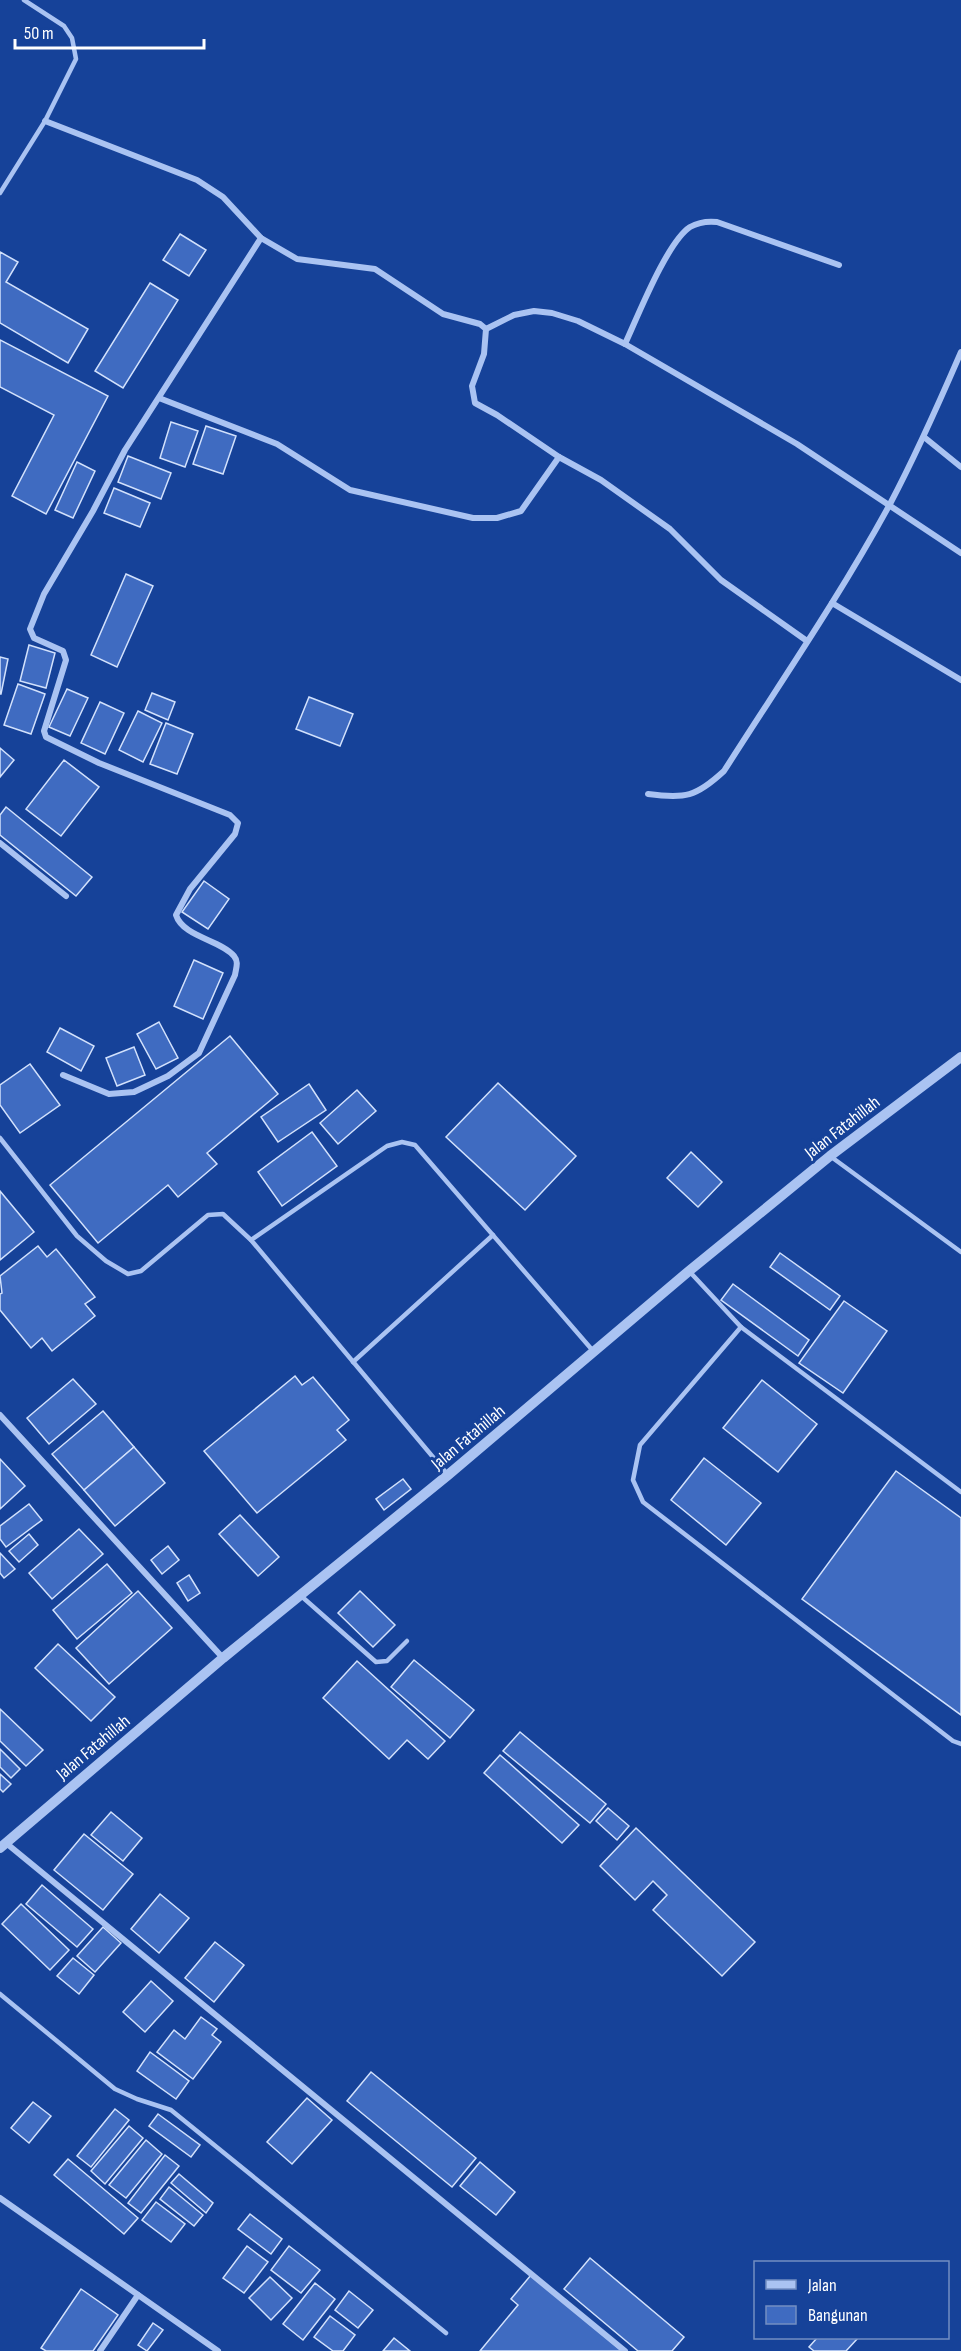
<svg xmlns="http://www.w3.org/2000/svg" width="961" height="2351" viewBox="0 0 961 2351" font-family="'Sofia Sans Condensed',sans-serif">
	<rect width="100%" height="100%" fill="#164299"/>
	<g fill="#3f6bc1" stroke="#d2e1fc" stroke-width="1.5">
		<path d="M 180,234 L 206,250 L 189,276 L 163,260 Z"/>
		<path d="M 0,252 L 18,262 L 6,282 L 88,329 L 68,363 L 0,323 Z"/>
		<path d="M 150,283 L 178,300 L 123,388 L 95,371 Z"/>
		<path d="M 0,340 L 108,396 L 46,514 L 12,496 L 54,415 L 0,387 Z"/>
		<path d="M 171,422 L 198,431 L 185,467 L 160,458 Z"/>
		<path d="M 206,426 L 236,436 L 223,474 L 193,464 Z"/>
		<path d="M 128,456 L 171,473 L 161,499 L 118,482 Z"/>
		<path d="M 77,462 L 95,471 L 73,518 L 55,510 Z"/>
		<path d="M 114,488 L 150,503 L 140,527 L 104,513 Z"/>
		<path d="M 126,574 L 153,586 L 117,667 L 91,655 Z"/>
		<path d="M 29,645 L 55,653 L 46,688 L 20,681 Z"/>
		<path d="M 0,657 L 8,659 L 1,694 L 0,694 Z"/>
		<path d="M 18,684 L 45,694 L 31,734 L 4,725 Z"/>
		<path d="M 67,689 L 88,698 L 70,736 L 49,727 Z"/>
		<path d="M 152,693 L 175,702 L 168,720 L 145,710 Z"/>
		<path d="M 309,697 L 353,714 L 340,746 L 296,729 Z"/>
		<path d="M 100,702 L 124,713 L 105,754 L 81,743 Z"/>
		<path d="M 138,711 L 162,723 L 143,762 L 119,750 Z"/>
		<path d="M 166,723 L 193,734 L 177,774 L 150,764 Z"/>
		<path d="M 0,748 L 14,760 L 0,777 Z"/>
		<path d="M 64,760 L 99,787 L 61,836 L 26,809 Z"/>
		<path d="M 6,807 L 92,877 L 76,896 L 0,835 L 0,815 Z"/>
		<path d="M 204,881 L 229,899 L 208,929 L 182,912 Z"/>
		<path d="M 194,960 L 223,973 L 203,1019 L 174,1006 Z"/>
		<path d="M 159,1022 L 178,1058 L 156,1069 L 137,1034 Z"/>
		<path d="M 60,1028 L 94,1046 L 81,1071 L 47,1052 Z"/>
		<path d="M 230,1036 L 278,1094 L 207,1153 L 217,1164 L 178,1197 L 168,1185 L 98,1243 L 50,1185 Z"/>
		<path d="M 134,1047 L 145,1075 L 117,1086 L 106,1058 Z"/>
		<path d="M 30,1064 L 60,1105 L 20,1133 L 0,1105 L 0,1085 Z"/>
		<path d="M 498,1083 L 576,1156 L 525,1210 L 446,1137 Z"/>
		<path d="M 309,1084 L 326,1110 L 278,1142 L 261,1117 Z"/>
		<path d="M 357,1090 L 376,1111 L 338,1144 L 320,1123 Z"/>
		<path d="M 312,1132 L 337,1166 L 282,1206 L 258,1172 Z"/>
		<path d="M 691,1152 L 722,1182 L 698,1207 L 667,1178 Z"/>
		<path d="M 0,1191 L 34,1232 L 0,1260 Z"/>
		<path d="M 38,1246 L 47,1257 L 56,1249 L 95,1297 L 85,1304 L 95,1316 L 52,1351 L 42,1338 L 31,1348 L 0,1310 L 0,1294 L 2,1293 L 0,1276 Z"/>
		<path d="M 780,1253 L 840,1296 L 830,1310 L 770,1267 Z"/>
		<path d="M 733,1284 L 809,1340 L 798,1356 L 721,1300 Z"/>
		<path d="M 844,1301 L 887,1331 L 843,1393 L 799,1363 Z"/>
		<path d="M 295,1376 L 302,1385 L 313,1377 L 349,1420 L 337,1430 L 346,1440 L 257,1513 L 204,1451 Z"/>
		<path d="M 73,1379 L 96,1404 L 49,1444 L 27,1418 Z"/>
		<path d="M 762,1380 L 817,1424 L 778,1472 L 723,1428 Z"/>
		<path d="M 103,1411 L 134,1447 L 84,1490 L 52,1454 Z"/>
		<path d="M 134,1447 L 165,1483 L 115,1526 L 84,1490 Z"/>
		<path d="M 704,1458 L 761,1503 L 726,1545 L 671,1500 Z"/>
		<path d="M 0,1459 L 25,1486 L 0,1509 Z"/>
		<path d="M 896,1471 L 961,1518 L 961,1715 L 802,1599 Z"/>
		<path d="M 403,1479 L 411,1489 L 384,1510 L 376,1499 Z"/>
		<path d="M 29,1504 L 42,1520 L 6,1547 L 0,1539 L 0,1526 Z"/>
		<path d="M 240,1515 L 279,1557 L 258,1576 L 219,1534 Z"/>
		<path d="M 79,1529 L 103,1554 L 52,1599 L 29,1573 Z"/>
		<path d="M 29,1534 L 38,1545 L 19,1562 L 9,1551 Z"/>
		<path d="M 168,1546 L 179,1560 L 162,1574 L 151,1560 Z"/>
		<path d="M 0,1553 L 15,1569 L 4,1578 L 0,1573 Z"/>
		<path d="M 107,1564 L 132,1593 L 77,1639 L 53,1610 Z"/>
		<path d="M 189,1575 L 200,1593 L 188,1601 L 177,1583 Z"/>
		<path d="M 138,1591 L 172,1628 L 109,1684 L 76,1648 Z"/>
		<path d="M 360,1591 L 395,1625 L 373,1647 L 338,1613 Z"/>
		<path d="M 58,1644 L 115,1697 L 91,1721 L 35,1668 Z"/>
		<path d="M 414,1660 L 474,1710 L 450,1738 L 391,1687 Z"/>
		<path d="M 357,1661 L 445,1741 L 428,1759 L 407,1740 L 389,1759 L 323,1698 Z"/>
		<path d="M 0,1709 L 43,1750 L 26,1766 L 0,1741 Z"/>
		<path d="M 520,1732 L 606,1804 L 590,1823 L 503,1751 Z"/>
		<path d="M 0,1749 L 20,1769 L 11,1778 L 0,1767 Z"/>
		<path d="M 500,1755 L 579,1825 L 562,1843 L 484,1773 Z"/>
		<path d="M 0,1774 L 11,1784 L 3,1792 L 0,1789 Z"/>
		<path d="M 608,1808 L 629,1826 L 617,1840 L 596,1821 Z"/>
		<path d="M 111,1812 L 142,1838 L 123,1861 L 91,1835 Z"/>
		<path d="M 636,1828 L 755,1942 L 722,1976 L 653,1910 L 667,1895 L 653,1881 L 635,1900 L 600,1866 Z"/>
		<path d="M 84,1834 L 133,1874 L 103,1910 L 54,1870 Z"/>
		<path d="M 42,1885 L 93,1929 L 77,1947 L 26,1904 Z"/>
		<path d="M 160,1894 L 189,1918 L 159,1953 L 131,1929 Z"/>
		<path d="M 21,1904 L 69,1950 L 50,1970 L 2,1924 Z"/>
		<path d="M 103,1927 L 121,1943 L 95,1972 L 77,1956 Z"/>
		<path d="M 215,1942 L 244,1965 L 214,2002 L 185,1978 Z"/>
		<path d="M 73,1958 L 94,1975 L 79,1994 L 57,1976 Z"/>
		<path d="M 151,1981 L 173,2001 L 145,2032 L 123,2012 Z"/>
		<path d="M 201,2017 L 217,2029 L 212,2035 L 221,2042 L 193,2079 L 157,2052 L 174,2030 L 185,2039 Z"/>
		<path d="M 150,2052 L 189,2081 L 176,2099 L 137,2071 Z"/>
		<path d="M 371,2072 L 476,2158 L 452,2187 L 347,2101 Z"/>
		<path d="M 307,2098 L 332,2120 L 292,2164 L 267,2142 Z"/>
		<path d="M 33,2102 L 51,2116 L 29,2143 L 11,2128 Z"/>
		<path d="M 115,2109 L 129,2120 L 91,2167 L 77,2156 Z"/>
		<path d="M 158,2114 L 200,2145 L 191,2157 L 149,2126 Z"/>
		<path d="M 129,2126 L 143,2138 L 105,2184 L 91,2171 Z"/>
		<path d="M 146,2140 L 162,2154 L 126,2198 L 109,2185 Z"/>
		<path d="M 165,2155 L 179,2166 L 141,2213 L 128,2203 Z"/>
		<path d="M 68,2159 L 138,2218 L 124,2234 L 54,2175 Z"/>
		<path d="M 480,2162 L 515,2192 L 496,2215 L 460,2186 Z"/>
		<path d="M 179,2174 L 213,2203 L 206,2213 L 171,2183 Z"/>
		<path d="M 169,2187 L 203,2215 L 194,2226 L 160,2199 Z"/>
		<path d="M 156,2202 L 185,2224 L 171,2242 L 142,2220 Z"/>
		<path d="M 250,2214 L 282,2239 L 271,2254 L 238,2229 Z"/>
		<path d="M 247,2246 L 268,2262 L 244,2293 L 223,2278 Z"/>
		<path d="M 289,2246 L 320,2270 L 301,2293 L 271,2270 Z"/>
		<path d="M 590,2258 L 684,2337 L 672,2351 L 638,2351 L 564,2289 Z"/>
		<path d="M 531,2275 L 622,2351 L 480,2351 L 518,2305 L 511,2299 Z"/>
		<path d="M 270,2277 L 292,2298 L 271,2320 L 249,2298 Z"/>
		<path d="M 315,2283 L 335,2299 L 303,2340 L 283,2324 Z"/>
		<path d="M 81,2289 L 118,2315 L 93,2351 L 46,2351 L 41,2348 Z"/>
		<path d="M 349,2291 L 373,2310 L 358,2328 L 335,2310 Z"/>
		<path d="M 330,2316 L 355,2335 L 343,2351 L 333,2351 L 314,2337 Z"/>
		<path d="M 153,2323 L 163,2330 L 147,2351 L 138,2345 Z"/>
		<path d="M 394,2338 L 410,2351 L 383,2351 Z"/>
		<path d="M 817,2338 L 858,2338 L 846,2351 L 814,2351 L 809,2347 Z"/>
	</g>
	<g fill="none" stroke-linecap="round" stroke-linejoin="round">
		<g stroke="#aac3f2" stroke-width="4.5">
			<path d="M 0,193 L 45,121 L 76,59 L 72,38 L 64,26 L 24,0"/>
			<path d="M 0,1138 L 77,1236 L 106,1261 L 128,1274 L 141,1271 L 208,1215 L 223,1214 L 251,1240 L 448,1475"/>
			<path d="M 830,1156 L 961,1252"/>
			<path d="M 251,1240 L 387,1146 L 402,1142 L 415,1145 L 594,1352"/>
			<path d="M 689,1271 L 741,1327 L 961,1492"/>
			<path d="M 741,1327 L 640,1445 L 633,1480 L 643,1502 L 953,1741 L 961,1744"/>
			<path d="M 353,1362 L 493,1235"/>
			<path d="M 300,1595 L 376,1662 L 387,1661 L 407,1641"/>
			<path d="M 0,1994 L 115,2089 L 137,2099 L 171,2110 L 446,2333"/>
		</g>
		<g stroke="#aac3f2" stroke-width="6">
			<path d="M 45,121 L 197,180 L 223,197 L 261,238 L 297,259 L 375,269 L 443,314 L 480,324 L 486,329 L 484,354 L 472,386 L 475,403 L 497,415 L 559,457 L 601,480 L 670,529 L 721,580 L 807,641"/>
			<path d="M 486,329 L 514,315 L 534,311 L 552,313 L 578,321 L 625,344 L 797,444 L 961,553"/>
			<path d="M 625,344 C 638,316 667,242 690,227 C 699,222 708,221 717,222 L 839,265"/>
			<path d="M 159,398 L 277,444 L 350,490 L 473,518 L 497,518 L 521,511 L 559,457"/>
			<path d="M 924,437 L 961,467"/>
			<path d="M 832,603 L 961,680"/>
			<path d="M 648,794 C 685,799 696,797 724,771 C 780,683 840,596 890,504 C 916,455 939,403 961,352"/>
			<path d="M 0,843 L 66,896"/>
			<path d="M 63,1075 L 109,1094 L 134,1092 L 168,1076 L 199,1053 L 235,975 C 236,968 239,962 234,956 C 221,940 183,937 176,915 L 190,889 L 235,834 L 238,823 L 230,815 L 99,763 L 46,737 L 44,731 L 66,660 L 63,651 L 34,638 L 30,629 L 44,594 L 93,511 L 125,450 L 261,238"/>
			<path d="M 0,1415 L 223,1658"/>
			<path d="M 6,1843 L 625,2351"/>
			<path d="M 0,2198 L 218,2351"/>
			<path d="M 100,2351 L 138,2295"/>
		</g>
		<path stroke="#aac3f2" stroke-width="10" d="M 0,1848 L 223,1658 L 448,1475 L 689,1271 L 830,1156 L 961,1057"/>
	</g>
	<g text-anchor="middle" stroke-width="6" stroke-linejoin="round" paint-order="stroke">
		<g font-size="18" fill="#fff" stroke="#164299">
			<text transform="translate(842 1127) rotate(-38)" y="6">Jalan Fatahillah</text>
			<text transform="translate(468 1437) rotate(-40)" y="6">Jalan Fatahillah</text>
			<text transform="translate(93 1747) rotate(-40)" y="6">Jalan Fatahillah</text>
		</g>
	</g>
	<rect x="754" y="2261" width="195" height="78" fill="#164299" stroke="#738ec2" stroke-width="1.5"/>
	<rect x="766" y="2280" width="30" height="9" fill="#aac3f2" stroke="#738ec2" stroke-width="1.5"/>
	<text x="808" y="2291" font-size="18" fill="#ffffff">Jalan</text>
	<rect x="766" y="2306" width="30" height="18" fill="#3f6bc1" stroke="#738ec2" stroke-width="1.5"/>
	<text x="808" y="2321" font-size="18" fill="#ffffff">Bangunan</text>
	<path d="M15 39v9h189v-9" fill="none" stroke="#ffffff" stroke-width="3"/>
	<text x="24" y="39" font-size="18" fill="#ffffff" stroke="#164299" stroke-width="4.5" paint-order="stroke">50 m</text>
</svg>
